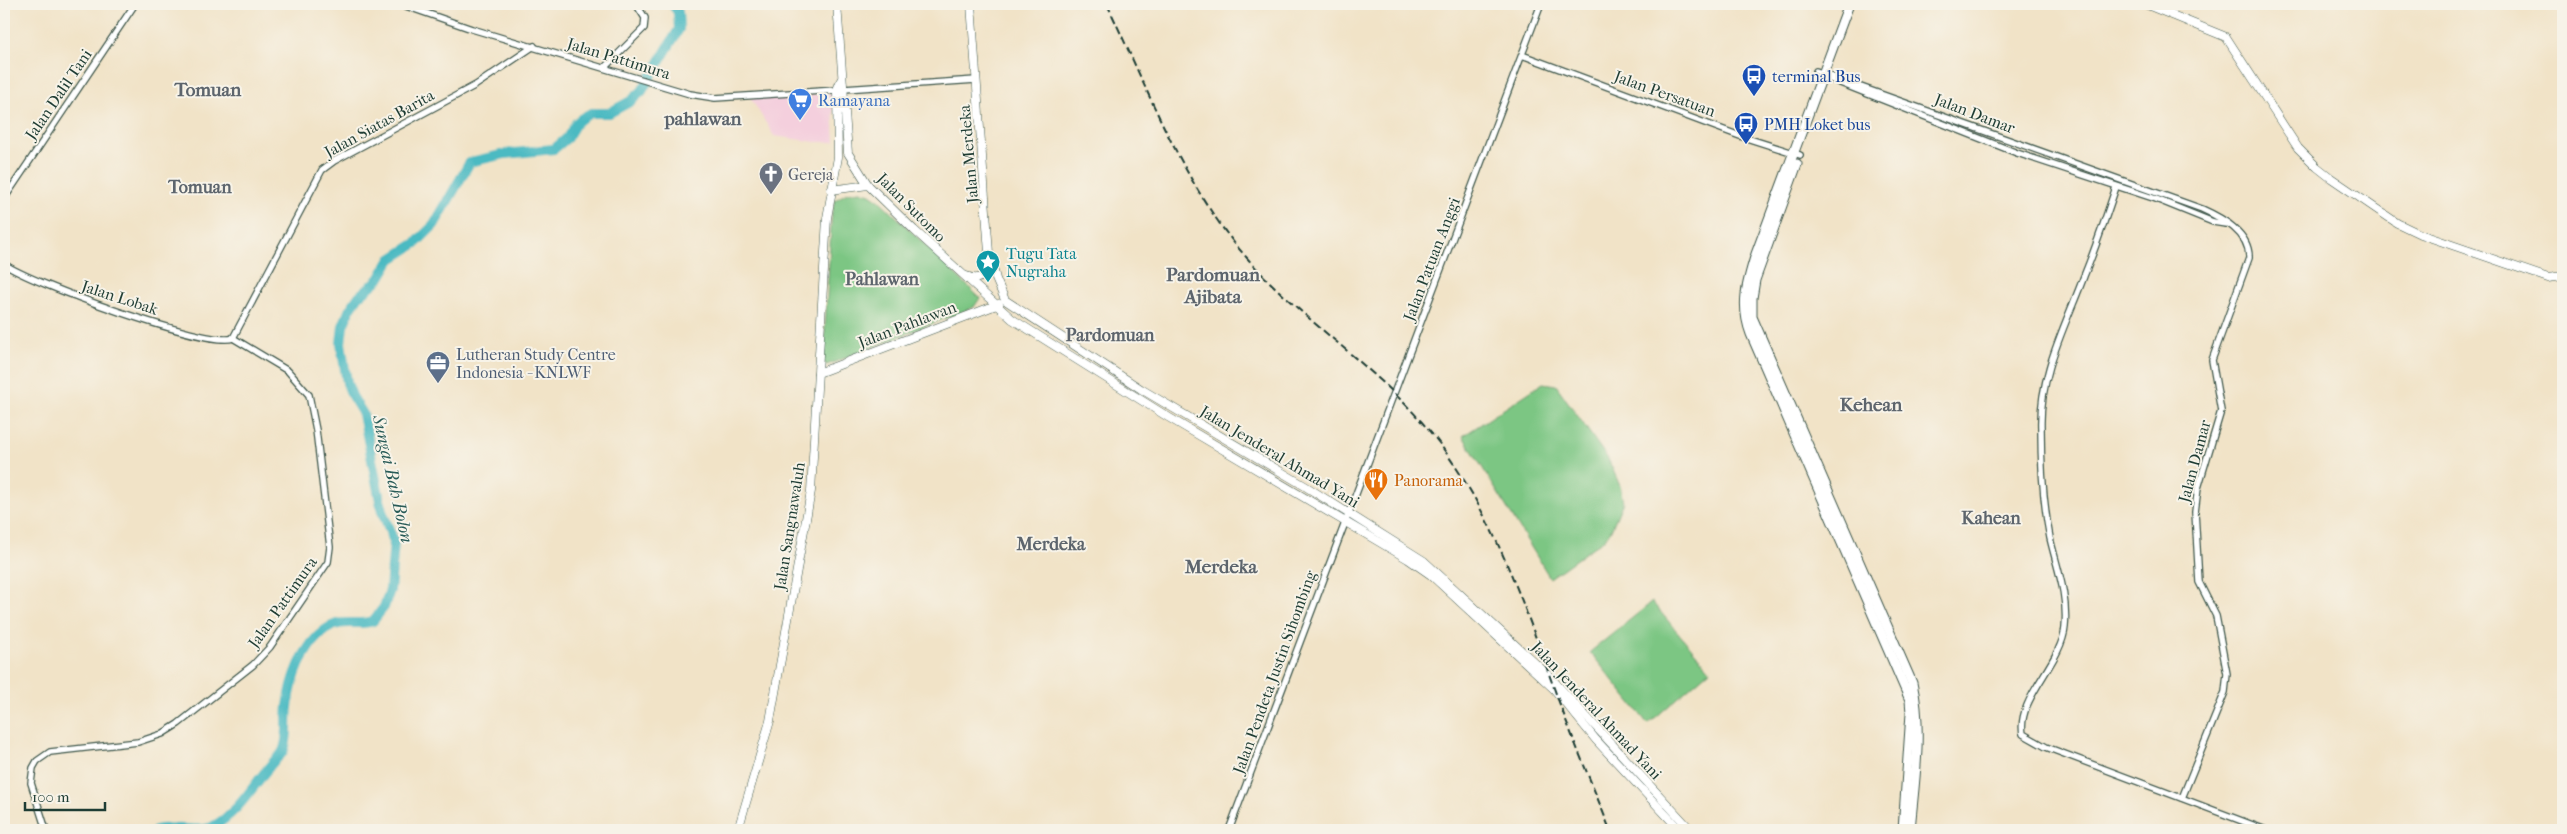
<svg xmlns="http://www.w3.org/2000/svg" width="2567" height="834" viewBox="0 0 2567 834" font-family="'IM FELL French Canon',serif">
	<rect width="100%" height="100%" fill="#f7f3e8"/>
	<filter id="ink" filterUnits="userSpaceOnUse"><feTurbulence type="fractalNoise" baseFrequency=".02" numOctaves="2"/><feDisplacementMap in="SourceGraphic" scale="10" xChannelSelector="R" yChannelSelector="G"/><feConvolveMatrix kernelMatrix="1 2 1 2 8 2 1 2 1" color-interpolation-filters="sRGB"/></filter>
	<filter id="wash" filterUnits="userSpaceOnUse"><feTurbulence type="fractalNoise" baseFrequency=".0096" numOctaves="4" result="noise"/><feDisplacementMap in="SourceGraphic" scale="20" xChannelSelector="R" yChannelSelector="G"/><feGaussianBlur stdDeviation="1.12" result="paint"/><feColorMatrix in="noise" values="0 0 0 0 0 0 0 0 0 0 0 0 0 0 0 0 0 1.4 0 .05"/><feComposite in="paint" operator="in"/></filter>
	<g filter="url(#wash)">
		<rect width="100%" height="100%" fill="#f1e3c7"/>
		<path fill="#f4cfdd" d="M 832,94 L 835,142 L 815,142 L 774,136 L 750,97 Z"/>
		<g fill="#7cc683" stroke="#4e825c">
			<path d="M 860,191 L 870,194 L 880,201 L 980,298 L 974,307 L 827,365 L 823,363 L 832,212 L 835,200 L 847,193 Z"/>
			<path d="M 1543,383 L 1556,385 L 1608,459 L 1620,486 L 1623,502 L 1610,532 L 1603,540 L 1550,578 L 1463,436 Z"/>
			<path d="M 1652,602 L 1710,670 L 1648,724 L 1590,652 Z"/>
		</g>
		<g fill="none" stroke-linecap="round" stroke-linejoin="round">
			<path stroke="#4bbac2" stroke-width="10" d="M 156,830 C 174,825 196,834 212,827 C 239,813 255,782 275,760 C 279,756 282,755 284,749 C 289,735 286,721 288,707 C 291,680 303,646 325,630 C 343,617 356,627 373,621 L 384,607 L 390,590 L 394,542 L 382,511 L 363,414 L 352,396 L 347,383 L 341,343 L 343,326 L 350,309 L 359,296 L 379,279 L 391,259 L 416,243 L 434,225 L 470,162 L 505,154 L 554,149 L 567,138 L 576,123 L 582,118 L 591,113 L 609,113 L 631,101 L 642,91 L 679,29 L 678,12 L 672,4"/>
		</g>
	</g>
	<g filter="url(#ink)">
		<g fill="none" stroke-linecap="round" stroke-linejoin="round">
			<defs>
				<g id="minor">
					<path d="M 400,4 L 472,29 L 690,94 L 715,98 L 837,90"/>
					<path d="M 1522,55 L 1740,136 L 1800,155"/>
					<path d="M 605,67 L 644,28 L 645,18 L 636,4"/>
					<path d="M 1816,71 L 2202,209 C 2222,218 2250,233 2249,258 L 2212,360 L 2221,411 L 2198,488 L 2195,512 L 2199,582 L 2216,616 L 2227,674 L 2225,692 L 2182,798"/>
					<path d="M 1820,75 L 2017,153 L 2156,199 L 2213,222 L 2226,224"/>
					<path d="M 844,89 L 976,80"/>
					<path d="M 2116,187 C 2106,217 2096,247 2084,276 C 2066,325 2039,374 2041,428 C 2041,464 2043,503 2050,538 C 2057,568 2068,595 2065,627 C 2062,663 2016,699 2023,734 L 2046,747 L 2266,830"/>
					<path d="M 4,199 L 135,4"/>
					<path d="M 4,264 C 30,283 209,348 233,338"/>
					<path d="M 233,338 L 322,170 L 334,161 L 476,85 L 534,46"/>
					<path d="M 46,830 L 31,783 L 33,768 L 37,761 L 50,752 L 138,742 L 162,734 L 178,724 L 253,665 L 270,647 L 328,562 L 330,547 L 316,430 L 309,395 L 288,371 L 233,338"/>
					<path d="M 1229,830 L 1541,4"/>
				</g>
				<g id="major">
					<path d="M 837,4 L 848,153 L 868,185 L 914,230 L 1012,319 L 1168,417 L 1408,559 L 1431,575 L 1554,689 L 1596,740 L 1680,830"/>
					<path d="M 971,4 L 989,253 L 996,279 L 1005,300 L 1141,389 L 1305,486 L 1424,561 L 1550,677 L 1691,830"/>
					<path d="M 2145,4 L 2226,37 L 2298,148 L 2317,167 L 2331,178 L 2397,223 L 2420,234 L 2548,278 L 2563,276"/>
					<path d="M 831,190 L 868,185"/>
					<path d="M 966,276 C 981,282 988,275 989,260"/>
					<path d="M 818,373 L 999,304"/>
					<path d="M 738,830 L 770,721 L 811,491 L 827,218 L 838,157 L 837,90 L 841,80"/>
				</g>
				<g id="highway">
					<path d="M 1849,4 L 1756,254 C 1747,283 1740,305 1751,334 L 1910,700 L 1911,713 L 1903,830"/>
					<path d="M 1797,164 L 1755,280 L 1752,298 L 1752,317 L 1912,683 C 1923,731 1914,782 1910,830"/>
				</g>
			</defs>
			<use href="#minor" stroke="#3e564a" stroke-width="8"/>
			<use href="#major" stroke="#3e564a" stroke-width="9"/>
			<use href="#highway" stroke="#3e564a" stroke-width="11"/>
			<use href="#minor" stroke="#fff" stroke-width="5.5"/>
			<use href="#major" stroke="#fff" stroke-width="8"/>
			<use href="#highway" stroke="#fff" stroke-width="9"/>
			<path stroke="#1f3d34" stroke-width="2" stroke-dasharray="8 4" stroke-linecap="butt" d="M 1107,4 C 1147,88 1185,189 1247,258 C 1306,325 1385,372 1439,443 C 1494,517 1523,602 1554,688 C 1571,736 1592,783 1610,830"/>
		</g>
	</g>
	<defs>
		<symbol id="bus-pin" viewBox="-11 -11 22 30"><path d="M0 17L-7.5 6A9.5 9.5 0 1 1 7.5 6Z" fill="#1a4fb4" stroke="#f7f3e8"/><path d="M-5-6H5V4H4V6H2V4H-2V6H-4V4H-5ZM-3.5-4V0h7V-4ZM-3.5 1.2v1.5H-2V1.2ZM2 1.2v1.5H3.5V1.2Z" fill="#fff"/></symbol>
		<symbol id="supermarket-pin" viewBox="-11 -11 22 30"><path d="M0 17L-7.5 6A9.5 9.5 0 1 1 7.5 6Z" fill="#3f7fe0" stroke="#f7f3e8"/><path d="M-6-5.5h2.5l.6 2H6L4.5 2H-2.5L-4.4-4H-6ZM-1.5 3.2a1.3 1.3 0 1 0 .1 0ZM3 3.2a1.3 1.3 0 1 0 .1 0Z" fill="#fff"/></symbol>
		<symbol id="church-pin" viewBox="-11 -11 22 30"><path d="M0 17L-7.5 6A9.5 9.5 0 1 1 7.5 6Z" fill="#6b7280" stroke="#f7f3e8"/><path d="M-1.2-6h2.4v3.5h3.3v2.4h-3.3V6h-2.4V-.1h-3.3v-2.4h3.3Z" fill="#fff"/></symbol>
		<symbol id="sight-pin" viewBox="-11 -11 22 30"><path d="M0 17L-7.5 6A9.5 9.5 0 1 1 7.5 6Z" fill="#0f9aa8" stroke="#f7f3e8"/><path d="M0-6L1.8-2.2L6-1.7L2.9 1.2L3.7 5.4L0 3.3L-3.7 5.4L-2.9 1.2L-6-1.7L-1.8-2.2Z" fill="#fff"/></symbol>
		<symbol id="office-pin" viewBox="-11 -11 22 30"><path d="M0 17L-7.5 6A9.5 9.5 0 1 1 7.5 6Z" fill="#5c6f8a" stroke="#f7f3e8"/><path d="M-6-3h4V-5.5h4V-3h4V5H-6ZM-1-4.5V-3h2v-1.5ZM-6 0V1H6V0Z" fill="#fff"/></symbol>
		<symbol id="restaurant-pin" viewBox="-11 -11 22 30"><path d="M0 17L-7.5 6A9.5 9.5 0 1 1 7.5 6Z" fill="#e8710a" stroke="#f7f3e8"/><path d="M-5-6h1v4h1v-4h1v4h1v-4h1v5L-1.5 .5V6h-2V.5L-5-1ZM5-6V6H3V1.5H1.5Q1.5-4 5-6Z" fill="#fff"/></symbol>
	</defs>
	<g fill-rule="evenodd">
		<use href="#bus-pin" x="1740" y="62" width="28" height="38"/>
		<use href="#supermarket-pin" x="786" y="86" width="28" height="38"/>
		<use href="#bus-pin" x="1732" y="110" width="28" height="38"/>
		<use href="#church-pin" x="757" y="160" width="28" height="38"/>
		<use href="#sight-pin" x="974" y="248" width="28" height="38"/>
		<use href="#office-pin" x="424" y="349" width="28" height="38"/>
		<use href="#restaurant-pin" x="1362" y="466" width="28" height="38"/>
	</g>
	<g text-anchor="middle" stroke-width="4" stroke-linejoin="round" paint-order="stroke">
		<g font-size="16" fill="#1f3d34" stroke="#f7f3e8">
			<text transform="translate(619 58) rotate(17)" y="6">Jalan Pattimura</text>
			<text transform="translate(1665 93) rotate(20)" y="6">Jalan Persatuan</text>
			<text transform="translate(58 94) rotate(-56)" y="6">Jalan Dalil Tani</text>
			<text transform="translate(1975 113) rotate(21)" y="6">Jalan Damar</text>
			<text transform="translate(379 123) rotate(-29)" y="6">Jalan Siatas Barita</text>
			<text transform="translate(968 154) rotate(-95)" y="6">Jalan Merdeka</text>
			<text transform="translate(912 207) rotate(45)" y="6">Jalan Sutomo</text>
			<text transform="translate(1431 259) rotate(-69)" y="6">Jalan Patuan Anggi</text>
			<text transform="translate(120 297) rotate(18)" y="6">Jalan Lobak</text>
			<text transform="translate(907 324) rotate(-21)" y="6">Jalan Pahlawan</text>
			<text transform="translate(1280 456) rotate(31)" y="6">Jalan Jenderal Ahmad Yani</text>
			<text transform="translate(2194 461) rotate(-75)" y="6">Jalan Damar</text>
			<text transform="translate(789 526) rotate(-81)" y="6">Jalan Sangnawaluh</text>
			<text transform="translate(282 602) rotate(-55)" y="6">Jalan Pattimura</text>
			<text transform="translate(1274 672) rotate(-70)" y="6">Jalan Pendeta Justin Sihombing</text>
			<text transform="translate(1597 710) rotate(47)" y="6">Jalan Jenderal Ahmad Yani</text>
		</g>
		<g font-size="16" fill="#164399" stroke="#f7f3e8" text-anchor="start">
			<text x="1772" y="82">terminal Bus</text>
			<text x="1764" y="130">PMH Loket bus</text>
		</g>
		<g font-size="16" fill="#366cbe" stroke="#f7f3e8" text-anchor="start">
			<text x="818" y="106">Ramayana</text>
		</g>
		<g font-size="16" fill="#5b616d" stroke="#f7f3e8" text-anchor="start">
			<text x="788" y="180">Gereja</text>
		</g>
		<g font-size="16" fill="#0d838f" stroke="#f7f3e8" text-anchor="start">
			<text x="1006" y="259">Tugu Tata<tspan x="1006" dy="18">Nugraha</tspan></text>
		</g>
		<g font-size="16" fill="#4e5e75" stroke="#f7f3e8" text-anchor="start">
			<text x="456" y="360">Lutheran Study Centre<tspan x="456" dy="18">Indonesia - KNLWF</tspan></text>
		</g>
		<g font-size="16" fill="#c56008" stroke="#f7f3e8" text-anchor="start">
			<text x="1394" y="486">Panorama</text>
		</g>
		<g font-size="18" font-weight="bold" fill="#5d656d" stroke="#f7f3e8">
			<text x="200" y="193">Tomuan</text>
			<text x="882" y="285">Pahlawan</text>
			<text x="1110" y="341">Pardomuan</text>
			<text x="1991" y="524">Kahean</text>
			<text x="1051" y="550">Merdeka</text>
		</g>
		<g font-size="18" font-style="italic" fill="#2a5c58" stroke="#f7f3e8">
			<text transform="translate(393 479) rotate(77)" y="6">Sungai Bah Bolon</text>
		</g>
		<g font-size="19" font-weight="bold" fill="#5d656d" stroke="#f7f3e8">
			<text x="208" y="96">Tomuan</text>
			<text x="703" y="125">pahlawan</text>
			<text x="1213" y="281">Pardomuan<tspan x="1213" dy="22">Ajibata</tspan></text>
			<text x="1871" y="411">Kehean</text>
			<text x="1221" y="573">Merdeka</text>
		</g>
	</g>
	<rect width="2567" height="834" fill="none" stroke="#f7f3e8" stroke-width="20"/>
	<path d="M25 802v8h80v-8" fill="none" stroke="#1f3d34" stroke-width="2.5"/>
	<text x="32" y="802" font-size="15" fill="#1f3d34" stroke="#f7f3e8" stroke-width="4" paint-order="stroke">100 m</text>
</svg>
